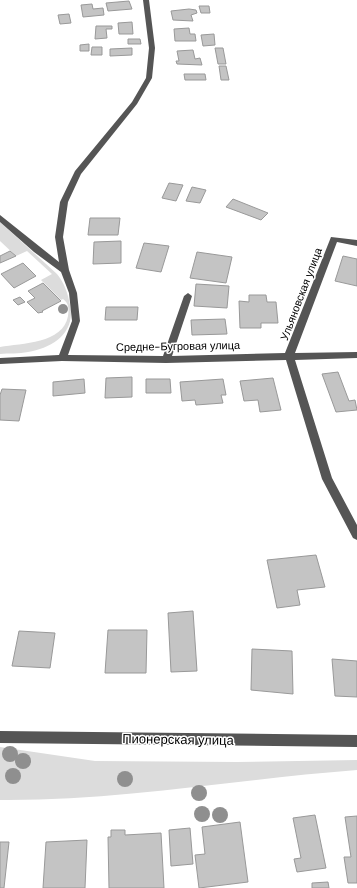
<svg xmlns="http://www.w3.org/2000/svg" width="357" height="888" viewBox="0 0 357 888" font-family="'DM Sans',sans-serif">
	<rect width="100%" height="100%" fill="#fff"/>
	<g fill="#dcdcdc">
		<path d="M 0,222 L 57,274 C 65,284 68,294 70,305 C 76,333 52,348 28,352 C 19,354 9,353 0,354 L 0,347 C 22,343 63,344 68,316 C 69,308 69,304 63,299 L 61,300 L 41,280 L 52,274 L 27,251 L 16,256 L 0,241 Z"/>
		<path d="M 0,747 L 95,761 L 237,762 L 357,760 L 357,770 C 238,779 119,801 0,800 Z"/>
	</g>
	<g fill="#c4c4c4" stroke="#999">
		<path d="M 129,1 L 132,9 L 108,11 L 106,3 Z"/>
		<path d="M 92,4 L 93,9 L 103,8 L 104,15 L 83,17 L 81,5 Z"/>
		<path d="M 199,6 L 209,6 L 210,13 L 201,13 Z"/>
		<path d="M 189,9 L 196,10 L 197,13 L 191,15 L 193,21 L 173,20 L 171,11 Z"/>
		<path d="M 69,14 L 71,23 L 60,24 L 58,15 Z"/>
		<path d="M 132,22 L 133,34 L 119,34 L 118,23 Z"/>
		<path d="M 96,26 L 112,26 L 112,29 L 106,29 L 107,38 L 95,39 Z"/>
		<path d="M 189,28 L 190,34 L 195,34 L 196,41 L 175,41 L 174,29 Z"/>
		<path d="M 214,34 L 215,45 L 203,46 L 201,35 Z"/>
		<path d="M 128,39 L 140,39 L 141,44 L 128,44 Z"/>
		<path d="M 89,44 L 89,51 L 80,51 L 80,45 Z"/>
		<path d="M 92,47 L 102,47 L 102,55 L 91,55 Z"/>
		<path d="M 132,48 L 132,55 L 110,56 L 110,49 Z"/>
		<path d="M 215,48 L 223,48 L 226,64 L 218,64 Z"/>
		<path d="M 193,50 L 195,59 L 200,58 L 202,65 L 177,64 L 176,61 L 179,61 L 177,51 Z"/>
		<path d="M 219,66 L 226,66 L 229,80 L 221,80 Z"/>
		<path d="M 184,74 L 205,74 L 206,80 L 185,80 Z"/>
		<path d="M 169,183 L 183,185 L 176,201 L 162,198 Z"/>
		<path d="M 192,187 L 206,190 L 200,203 L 186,201 Z"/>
		<path d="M 233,199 L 268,213 L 261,220 L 226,207 Z"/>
		<path d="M 90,218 L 120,218 L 118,235 L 88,235 Z"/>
		<path d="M 121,241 L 121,263 L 93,264 L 94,242 Z"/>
		<path d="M 144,243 L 169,246 L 161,272 L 136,268 Z"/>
		<path d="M 10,251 L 16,256 L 0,263 L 0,256 Z"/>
		<path d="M 197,252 L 232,257 L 226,283 L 190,278 Z"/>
		<path d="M 343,256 L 357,259 L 357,286 L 335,281 Z"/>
		<path d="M 23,263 L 36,276 L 14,288 L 1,274 Z"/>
		<path d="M 43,283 L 61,301 L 42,311 L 43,312 L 38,313 L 27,302 L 35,298 L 28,291 Z"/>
		<path d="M 196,284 L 229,286 L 227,308 L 194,306 Z"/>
		<path d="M 249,295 L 266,295 L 267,302 L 276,302 L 278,323 L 261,323 L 261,328 L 240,328 L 239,301 L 249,302 Z"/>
		<path d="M 20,297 L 25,302 L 18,305 L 13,300 Z"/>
		<path d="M 106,307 L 138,307 L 137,320 L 105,320 Z"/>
		<path d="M 225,319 L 227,334 L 192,335 L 191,320 Z"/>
		<path d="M 338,372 L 349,401 L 355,400 L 357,410 L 336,412 L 322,374 Z"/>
		<path d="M 132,377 L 132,397 L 105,398 L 106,378 Z"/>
		<path d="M 273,378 L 281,410 L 260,412 L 258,400 L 244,401 L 240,381 Z"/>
		<path d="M 84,379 L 85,393 L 53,396 L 53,382 Z"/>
		<path d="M 146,379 L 170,379 L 171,393 L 146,393 Z"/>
		<path d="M 223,379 L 226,395 L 221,395 L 223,403 L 196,405 L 195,400 L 182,401 L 180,382 Z"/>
		<path d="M 2,389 L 26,390 L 19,421 L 0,420 L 0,395 Z"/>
		<path d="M 316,555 L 325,587 L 297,590 L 300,605 L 277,608 L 267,560 Z"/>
		<path d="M 193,611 L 197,671 L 171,672 L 168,613 Z"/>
		<path d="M 108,630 L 147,630 L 146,673 L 105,673 Z"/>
		<path d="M 19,631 L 55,633 L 50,668 L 12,666 Z"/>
		<path d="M 252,649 L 292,651 L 293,694 L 251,690 Z"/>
		<path d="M 332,659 L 357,661 L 357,697 L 335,696 Z"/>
		<path d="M 315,815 L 326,868 L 297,872 L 294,859 L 301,858 L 293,818 Z"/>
		<path d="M 357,816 L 357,883 L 348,883 L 344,857 L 351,857 L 345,817 Z"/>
		<path d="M 240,822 L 248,882 L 199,888 L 195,855 L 205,854 L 202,827 Z"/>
		<path d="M 190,828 L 193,864 L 171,866 L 169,830 Z"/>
		<path d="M 111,830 L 125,830 L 125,835 L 161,833 L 164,888 L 109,888 L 108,837 L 111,837 Z"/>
		<path d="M 87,840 L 85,888 L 43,888 L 46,842 Z"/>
		<path d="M 0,842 L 9,842 L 4,888 L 0,888 Z"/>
		<path d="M 328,882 L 329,888 L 312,888 L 312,883 Z"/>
	</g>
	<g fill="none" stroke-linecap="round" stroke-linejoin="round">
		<g fill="#555" fill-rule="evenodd">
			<path d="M 143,0 L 149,0 L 155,48 L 152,78 L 137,104 L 81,174 L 68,202 L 63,237 L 69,270 L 77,293 L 80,321 L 68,355 L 163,356 L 184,296 L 188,293 L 192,296 L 172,356 L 285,353 L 331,237 L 357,240 L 357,246 L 337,242 L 295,353 L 357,352 L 357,358 L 295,360 L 332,478 L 357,525 L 357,540 L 353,538 L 322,479 L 286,360 L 166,363 L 62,361 L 0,364 L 0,358 L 59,355 L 72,321 L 69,293 L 61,272 L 34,252 L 0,222 L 0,215 L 59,262 L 55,237 L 60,202 L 75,171 L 132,102 L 146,78 L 149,48 Z"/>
			<path d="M 0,731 L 357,735 L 357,747 L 0,743 Z"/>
		</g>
	</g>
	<g fill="#8f8f8f">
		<circle cx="63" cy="309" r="5"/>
		<circle cx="10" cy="754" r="8"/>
		<circle cx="23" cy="761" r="8"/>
		<circle cx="13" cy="776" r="8"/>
		<circle cx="125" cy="779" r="8"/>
		<circle cx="199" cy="793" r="8"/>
		<circle cx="202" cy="814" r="8"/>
		<circle cx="220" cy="815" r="8"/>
	</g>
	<g text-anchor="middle" stroke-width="3" stroke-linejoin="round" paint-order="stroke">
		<g font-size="11" fill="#000" stroke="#fff">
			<text transform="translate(301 294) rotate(-69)" y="4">Ульяновская улица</text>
			<text transform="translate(178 346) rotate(-1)" y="4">Средне-Бугровая улица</text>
		</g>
		<g font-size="13" fill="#000" stroke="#fff">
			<text transform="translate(178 739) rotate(1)" y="5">Пионерская улица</text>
		</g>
	</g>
</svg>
